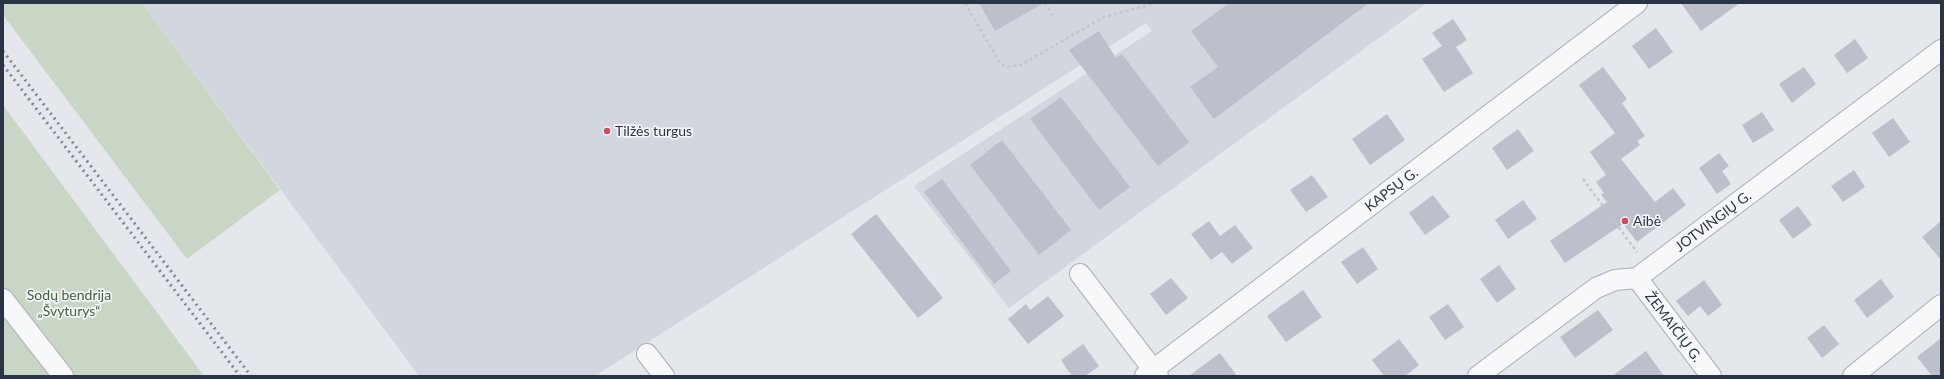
<svg xmlns="http://www.w3.org/2000/svg" width="1944" height="379" viewBox="0 0 1944 379" font-family="Lato,sans-serif">
	<rect width="100%" height="100%" fill="#e4e7ec"/>
	<path fill="#d2d6de" d="M 142,3 L 1427,3 L 1009,308 L 914,186 L 1152,31 L 1146,23 L 595,376 L 419,376 Z"/>
	<g fill="#c9d6c5">
		<path d="M 3,3 L 142,3 L 280,190 L 187,259 L 3,15 Z"/>
		<path d="M 3,105 L 204,376 L 3,376 Z"/>
	</g>
	<g fill="#bbc0ca">
		<path d="M 979,3 L 1044,3 L 995,31 Z"/>
		<path d="M 1229,3 L 1369,3 L 1214,119 L 1190,87 L 1218,67 L 1191,31 Z"/>
		<path d="M 1681,3 L 1740,3 L 1701,31 Z"/>
		<path d="M 1453,19 L 1467,40 L 1456,47 L 1473,73 L 1444,92 L 1422,59 L 1442,46 L 1432,33 Z"/>
		<path d="M 1656,28 L 1673,52 L 1649,69 L 1632,46 Z"/>
		<path d="M 1099,31 L 1116,58 L 1122,54 L 1189,142 L 1158,166 L 1069,50 Z"/>
		<path d="M 1855,39 L 1868,58 L 1847,73 L 1834,55 Z"/>
		<path d="M 1603,67 L 1627,99 L 1622,103 L 1645,136 L 1637,141 L 1640,145 L 1621,159 L 1655,202 L 1673,188 L 1686,205 L 1637,242 L 1623,224 L 1565,263 L 1550,241 L 1607,202 L 1601,195 L 1604,193 L 1596,182 L 1606,175 L 1590,152 L 1615,133 L 1579,85 Z"/>
		<path d="M 1804,67 L 1816,84 L 1792,103 L 1779,84 Z"/>
		<path d="M 1061,97 L 1130,187 L 1099,210 L 1030,119 Z"/>
		<path d="M 1762,112 L 1774,130 L 1753,143 L 1742,125 Z"/>
		<path d="M 1387,114 L 1405,140 L 1370,165 L 1352,139 Z"/>
		<path d="M 1893,118 L 1910,142 L 1889,157 L 1872,133 Z"/>
		<path d="M 1518,129 L 1534,151 L 1507,170 L 1492,148 Z"/>
		<path d="M 1002,140 L 1071,230 L 1039,255 L 970,165 Z"/>
		<path d="M 1719,153 L 1729,166 L 1722,171 L 1731,184 L 1717,194 L 1699,168 Z"/>
		<path d="M 1854,170 L 1865,187 L 1843,202 L 1831,186 Z"/>
		<path d="M 1312,175 L 1328,197 L 1306,212 L 1290,190 Z"/>
		<path d="M 942,179 L 1011,271 L 994,284 L 924,192 Z"/>
		<path d="M 1433,195 L 1450,217 L 1425,235 L 1409,213 Z"/>
		<path d="M 1523,200 L 1537,219 L 1508,239 L 1495,220 Z"/>
		<path d="M 1798,206 L 1812,225 L 1793,239 L 1779,220 Z"/>
		<path d="M 876,214 L 943,298 L 918,318 L 851,234 Z"/>
		<path d="M 1209,221 L 1220,236 L 1235,225 L 1253,248 L 1232,264 L 1222,252 L 1211,260 L 1191,234 Z"/>
		<path d="M 1941,221 L 1941,260 L 1922,237 Z"/>
		<path d="M 1363,247 L 1378,269 L 1357,284 L 1341,262 Z"/>
		<path d="M 1499,265 L 1516,289 L 1497,303 L 1480,279 Z"/>
		<path d="M 1171,278 L 1188,298 L 1166,315 L 1150,294 Z"/>
		<path d="M 1881,279 L 1894,297 L 1867,318 L 1854,300 Z"/>
		<path d="M 1704,280 L 1722,305 L 1708,316 L 1700,306 L 1688,316 L 1676,301 Z"/>
		<path d="M 1303,290 L 1322,317 L 1286,342 L 1267,316 Z"/>
		<path d="M 1048,296 L 1064,316 L 1028,344 L 1008,319 L 1026,304 L 1030,310 Z"/>
		<path d="M 1448,304 L 1464,327 L 1445,340 L 1429,317 Z"/>
		<path d="M 1598,310 L 1613,330 L 1575,358 L 1560,337 Z"/>
		<path d="M 1824,325 L 1839,344 L 1822,358 L 1807,338 Z"/>
		<path d="M 1941,338 L 1941,376 L 1932,376 L 1917,357 Z"/>
		<path d="M 1399,339 L 1419,365 L 1405,376 L 1384,376 L 1372,360 Z"/>
		<path d="M 1083,344 L 1099,366 L 1085,376 L 1072,376 L 1061,360 Z"/>
		<path d="M 1646,351 L 1664,376 L 1612,376 Z"/>
		<path d="M 1220,353 L 1237,376 L 1189,376 Z"/>
	</g>
	<g fill="none" stroke-linecap="round" stroke-linejoin="round">
		<defs>
			<g id="minor">
				<path d="M 1080,274 L 1158,376"/>
				<path id="s1" d="M 1637,278 L 1711,376"/>
				<path d="M 3,299 L 63,376"/>
				<path d="M 647,354 L 664,376"/>
				<path id="s2" d="M 1145,376 L 1637,3"/>
				<path id="s3" d="M 1478,376 L 1596,288 L 1615,280 L 1637,278 L 1941,50"/>
				<path d="M 1853,376 L 1941,305"/>
			</g>
		</defs>
		<use href="#minor" stroke="#a9aeb7" stroke-width="22"/>
		<g stroke="#c2c5cb" stroke-width="2.5" stroke-dasharray="3 3" stroke-linecap="butt">
			<path d="M 965,3 L 998,60 L 1005,67 L 1021,65 L 1104,17 L 1156,3"/>
			<path d="M 1045,3 L 1054,18"/>
			<path d="M 1583,179 L 1637,252"/>
		</g>
		<use href="#minor" stroke="#f7f8fa" stroke-width="20"/>
		<g stroke="#7d8696" stroke-width="3" stroke-dasharray="2 4" stroke-linecap="butt">
			<path d="M 3,51 L 251,376"/>
			<path d="M 3,65 L 240,376"/>
		</g>
	</g>
	<g fill="#d1495b" stroke="#f4f6f9" stroke-width="1.5">
		<circle cx="607" cy="131" r="4"/>
		<circle cx="1625" cy="221" r="4"/>
	</g>
	<g text-anchor="middle" stroke-width="3.5" stroke-linejoin="round" paint-order="stroke">
		<g font-size="14" fill="#2b3445" stroke="#f4f6f9" text-anchor="start">
			<text x="615" y="136">Tilžės turgus</text>
			<text x="1633" y="226">Aibė</text>
		</g>
		<g font-size="14" fill="#2b3445" stroke="#f4f6f9">
			<text dy="5" stroke="none"><textPath href="#s2" startOffset="309">KAPSŲ G.</textPath></text>
			<text dy="5" stroke="none"><textPath href="#s3" startOffset="285">JOTVINGIŲ G.</textPath></text>
			<text dy="5" stroke="none"><textPath href="#s1" startOffset="61">ŽEMAIČIŲ G.</textPath></text>
		</g>
		<g font-size="14" fill="#3f6138" stroke="#f4f6f9">
			<text x="69" y="300">Sodų bendrija<tspan x="69" dy="16">„Švyturys“</tspan></text>
		</g>
	</g>
	<rect width="1944" height="379" fill="none" stroke="#2b3445" stroke-width="8"/>
</svg>
